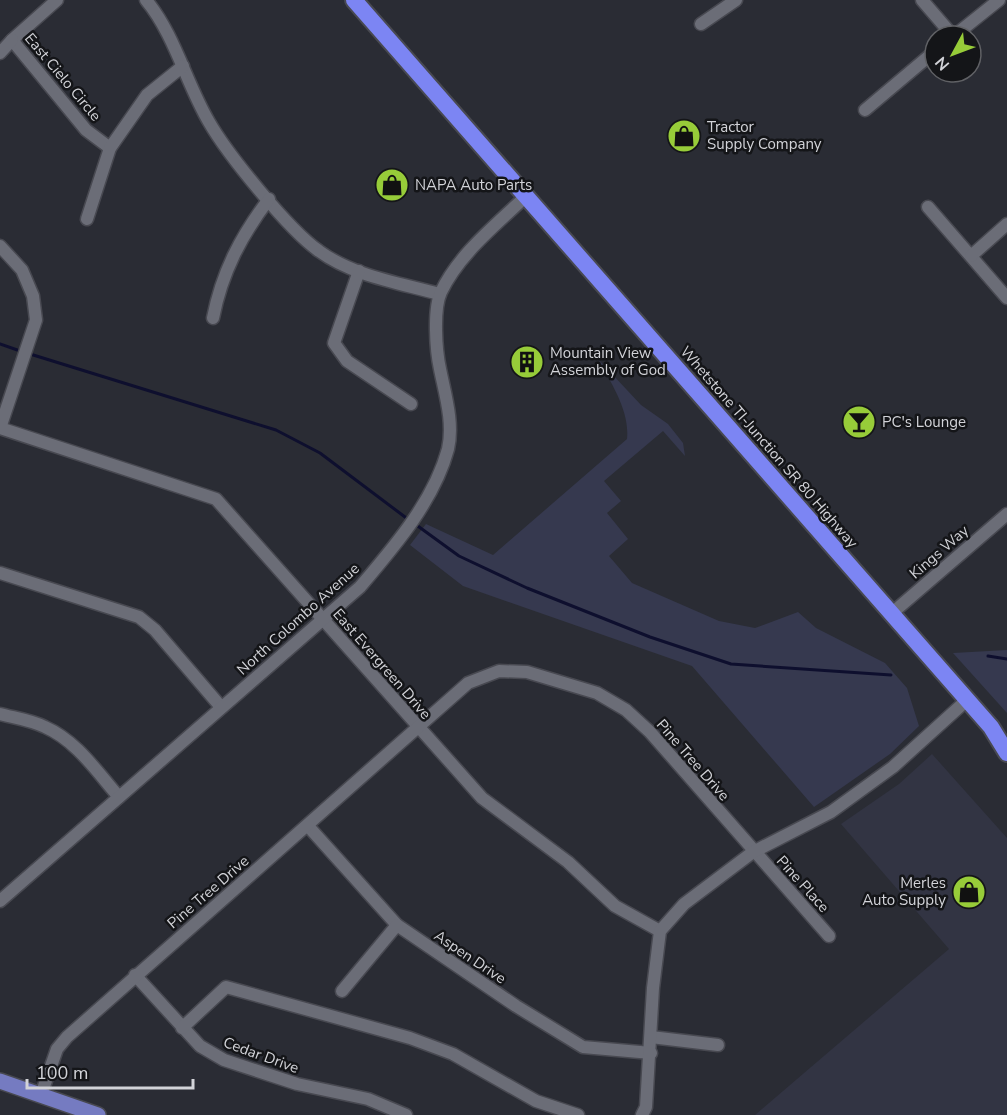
<svg xmlns="http://www.w3.org/2000/svg" width="1007" height="1115" viewBox="0 0 1007 1115" font-family="'Nunito Sans',sans-serif">
	<rect width="100%" height="100%" fill="#2a2c34"/>
	<path fill="#323443" d="M 932,754 L 1007,838 L 1007,1115 L 755,1115 L 949,949 L 841,824 L 899,784 Z"/>
	<g fill="#36394f">
		<path d="M 598,359 L 641,405 L 668,424 L 683,443 L 685,456 L 663,431 L 604,481 L 621,501 L 607,513 L 628,539 L 609,556 L 632,583 L 719,621 L 755,628 L 798,612 L 816,628 L 885,663 L 907,688 L 919,726 L 890,754 L 814,807 L 692,666 L 463,586 L 410,545 L 426,524 L 493,555 L 627,439 C 630,411 611,383 598,359 Z"/>
		<path d="M 1007,650 L 1007,713 L 953,653 Z"/>
	</g>
	<g fill="none" stroke-linecap="round" stroke-linejoin="round">
		<g stroke="#0e0f2e" stroke-width="3">
			<path d="M 0,344 L 23,352"/>
			<path d="M 30,354 L 276,430 L 320,453 L 409,520"/>
			<path d="M 415,524 L 459,556 L 527,588 L 650,637 L 731,664 L 891,675"/>
			<path d="M 988,656 L 1007,659"/>
		</g>
		<defs>
			<g id="minor">
				<path d="M 57,0 L 12,40 L 86,130 L 110,148"/>
				<path d="M 146,0 C 175,35 186,83 209,122 C 228,155 289,230 319,251 C 353,276 400,283 439,294"/>
				<path d="M 922,0 L 953,36"/>
				<path d="M 701,24 L 736,0"/>
				<path d="M 954,36 L 999,0"/>
				<path d="M 0,53 L 12,40"/>
				<path d="M 865,110 L 935,51"/>
				<path d="M 928,207 L 1007,298"/>
				<path d="M 87,219 L 110,148 L 147,95 L 183,66"/>
				<path d="M 0,246 L 22,270 L 33,296 L 36,320 L 0,428 L 216,499 L 482,798 L 568,862 L 615,906 L 660,931"/>
				<path d="M 971,256 L 1007,224"/>
				<path d="M 359,271 L 334,343 L 347,361 L 411,404"/>
				<path d="M 213,318 C 222,272 241,236 269,199"/>
				<path d="M 0,573 L 139,617 L 155,630 L 221,707"/>
				<path d="M 891,614 L 1007,514"/>
				<path d="M 0,714 C 15,718 31,720 45,727 C 77,741 97,772 119,797"/>
				<path d="M 308,826 L 397,925 L 516,1006 L 583,1047 L 651,1053"/>
				<path d="M 0,901 L 360,587 C 394,547 434,501 448,449 C 454,423 445,394 440,369 C 436,351 433,309 441,292 C 459,254 495,226 525,197"/>
				<path d="M 135,975 L 200,1046 L 224,1060 L 297,1084 L 368,1099 L 406,1115"/>
				<path d="M 342,991 L 397,925"/>
				<path d="M 182,1028 L 226,987 L 410,1038 L 453,1054 L 536,1101 L 578,1115"/>
				<path d="M 651,1037 L 718,1045"/>
				<path d="M 41,1095 L 57,1049 L 67,1037 L 468,683 L 499,671 L 527,672 L 597,693 L 626,710 L 650,732 L 829,936"/>
				<path d="M 642,1115 L 646,1107 L 653,988 L 660,931 L 684,904 L 753,852 L 831,812 L 893,767 L 967,700"/>
			</g>
			<path id="major" d="M 0,1081 L 98,1115"/>
			<path id="highway" d="M 354,0 L 991,727 L 1007,753"/>
		</defs>
		<use href="#minor" stroke="#484951" stroke-width="15"/>
		<use href="#major" stroke="#484951" stroke-width="18"/>
		<use href="#highway" stroke="#484951" stroke-width="20"/>
		<use href="#minor" stroke="#6b6d77" stroke-width="12"/>
		<use href="#major" stroke="#757bc1" stroke-width="15"/>
		<use href="#highway" stroke="#7c85f3" stroke-width="16"/>
	</g>
	<defs>
		<symbol id="shop-disc" viewBox="-11 -11 22 22"><circle r="9.5" fill="#97cc39" stroke="#141518"/><path d="M-5-2.5h2.3a2.7 3.5 0 0 1 5.4 0H5L5.5 6h-11ZM-1.5-2.5h3a1.5 2.3 0 0 0-3 0Z" fill="#111"/></symbol>
		<symbol id="building-disc" viewBox="-11 -11 22 22"><circle r="9.5" fill="#97cc39" stroke="#141518"/><path d="M-4-6H4V6H1V3H-1V6H-4ZM-2.5-4.3h1.7v1.8h-1.7ZM.8-4.3h1.7v1.8H.8ZM-2.5-1h1.7V.8h-1.7ZM.8-1h1.7V.8H.8Z" fill="#111"/></symbol>
		<symbol id="bar-disc" viewBox="-11 -11 22 22"><circle r="9.5" fill="#97cc39" stroke="#141518"/><path d="M-6-5H6L.8 .8V4.5H3.5V6h-7V4.5H-.8V.8Z" fill="#111"/></symbol>
	</defs>
	<g fill-rule="evenodd">
		<use href="#shop-disc" x="665" y="117" width="38" height="38"/>
		<use href="#shop-disc" x="373" y="166" width="38" height="38"/>
		<use href="#building-disc" x="508" y="343" width="38" height="38"/>
		<use href="#bar-disc" x="840" y="403" width="38" height="38"/>
		<use href="#shop-disc" x="950" y="873" width="38" height="38"/>
	</g>
	<g text-anchor="middle" stroke-width="5" stroke-linejoin="round" paint-order="stroke">
		<g font-size="15" fill="#d2d3d8" stroke="#141518">
			<text transform="translate(63 77) rotate(50)" y="5">East Cielo Circle</text>
			<text transform="translate(769 447) rotate(49)" y="5">Whetstone TI-Junction SR 80 Highway</text>
			<text transform="translate(939 552) rotate(-41)" y="5">Kings Way</text>
			<text transform="translate(298 619) rotate(-42)" y="5">North Colombo Avenue</text>
			<text transform="translate(382 664) rotate(49)" y="5">East Evergreen Drive</text>
			<text transform="translate(693 760) rotate(49)" y="5">Pine Tree Drive</text>
			<text transform="translate(803 884) rotate(48)" y="5">Pine Place</text>
			<text transform="translate(208 892) rotate(-41)" y="5">Pine Tree Drive</text>
			<text transform="translate(470 957) rotate(34)" y="5">Aspen Drive</text>
			<text transform="translate(261 1055) rotate(20)" y="5">Cedar Drive</text>
		</g>
		<g font-size="15" fill="#d2d3d8" stroke="#141518" text-anchor="start">
			<text x="707" y="132">Tractor<tspan x="707" dy="17">Supply Company</tspan></text>
			<text x="415" y="190">NAPA Auto Parts</text>
			<text x="550" y="358">Mountain View<tspan x="550" dy="17">Assembly of God</tspan></text>
			<text x="882" y="427">PC's Lounge</text>
			<text x="946" y="888" text-anchor="end">Merles<tspan x="946" dy="17">Auto Supply</tspan></text>
		</g>
	</g>
	<g transform="translate(953 54) rotate(229)"><circle r="28" fill="#141518" stroke="#606165" stroke-width="1.5"/>
	<path d="M0-4.5L10 22L0 15L-10 22Z" fill="#97cc39"/>
	<text y="-9" font-size="16" font-weight="bold" text-anchor="middle" fill="#d2d3d8">N</text>
	</g>
	<path d="M27 1079v9h166v-9" fill="none" stroke="#d2d3d8" stroke-width="3"/>
	<text x="36" y="1079" font-size="18" fill="#d2d3d8" stroke="#141518" stroke-width="4.5" paint-order="stroke">100 m</text>
</svg>
